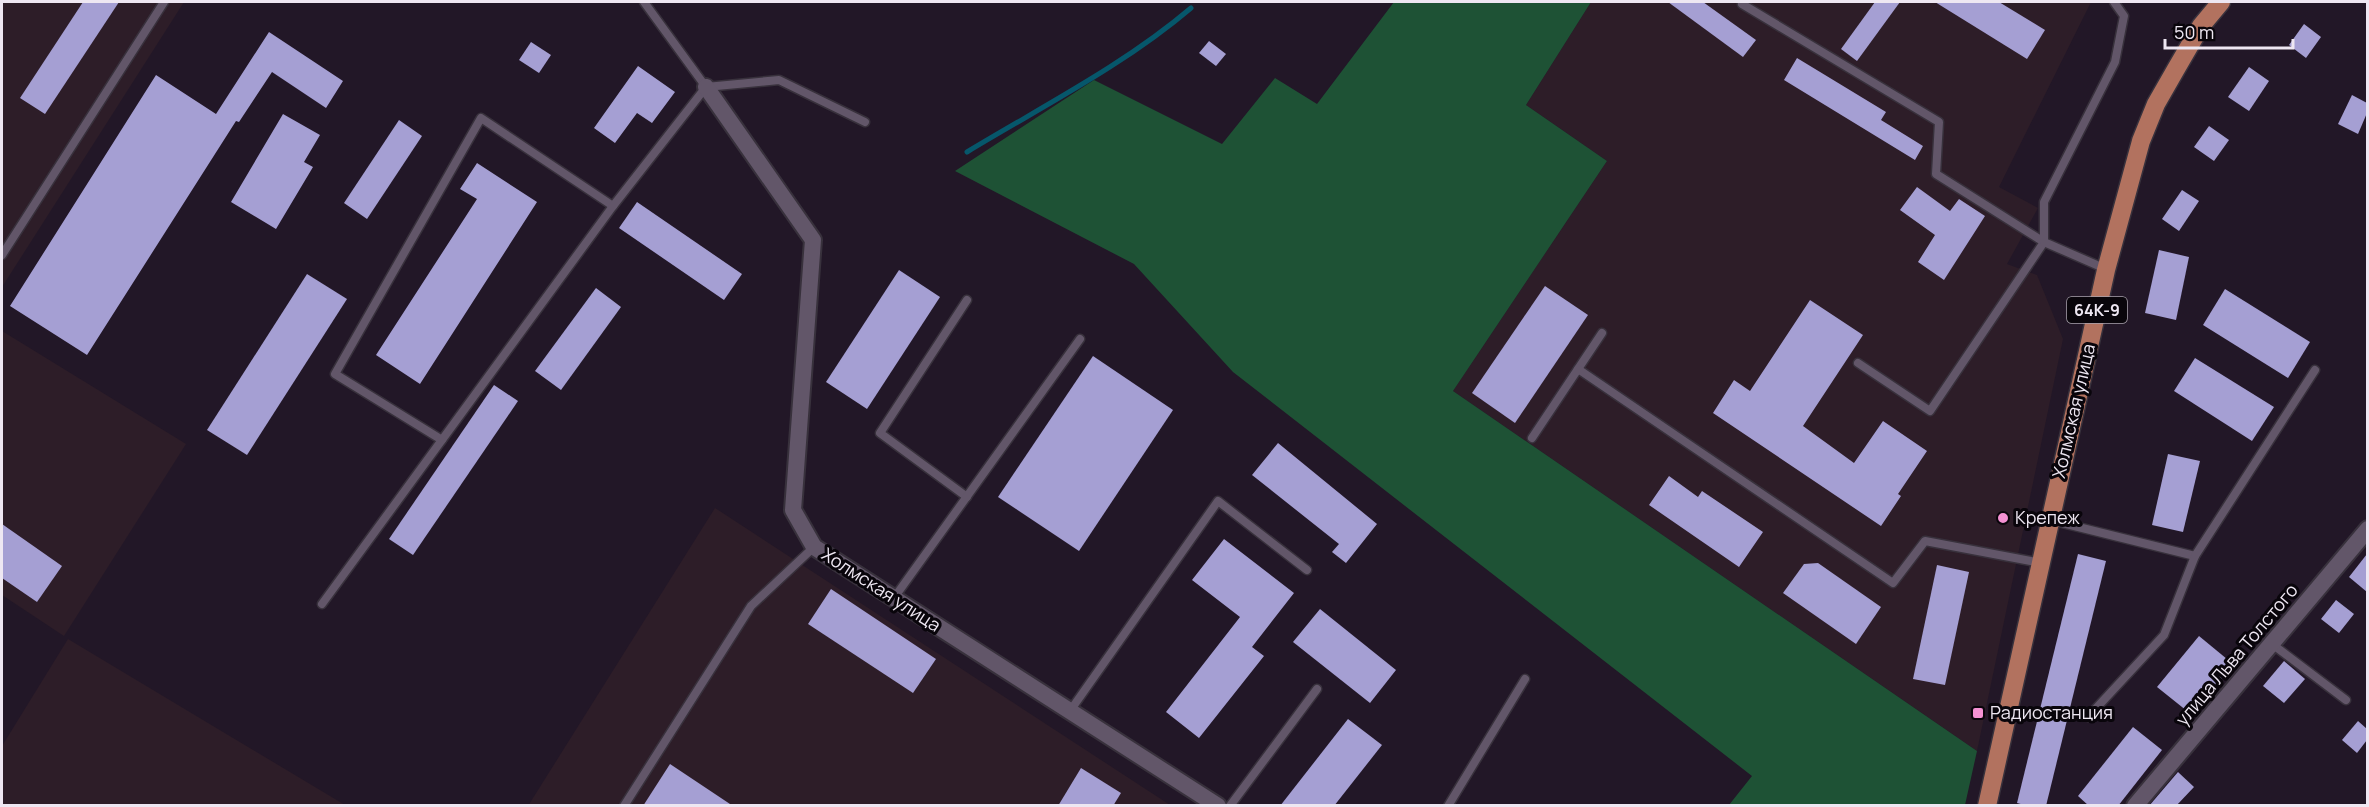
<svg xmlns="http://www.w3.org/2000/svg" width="2369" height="807" viewBox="0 0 2369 807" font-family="Manrope,sans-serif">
	<rect width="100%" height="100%" fill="#221727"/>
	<g fill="#2d1d28">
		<path d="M 2,2 L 184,2 L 2,287 Z"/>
		<path d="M 1591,2 L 2091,2 L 1999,187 L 2038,208 L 2007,264 L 2037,275 L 2063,339 L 1977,751 L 1453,391 L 1607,161 L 1526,105 Z"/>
		<path d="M 2,331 L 186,444 L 64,636 L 2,595 Z"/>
		<path d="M 715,508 L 1170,805 L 528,806 Z"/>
		<path d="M 68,639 L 345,805 L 2,805 L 2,746 Z"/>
	</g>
	<path fill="#1e5235" d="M 1394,2 L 1591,2 L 1526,105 L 1607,161 L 1453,391 L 1977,751 L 1965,805 L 1729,805 L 1752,776 L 1233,372 L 1134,264 L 955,171 L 1094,80 L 1222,144 L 1275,78 L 1317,104 Z"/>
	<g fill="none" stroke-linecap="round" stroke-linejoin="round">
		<path stroke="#06576b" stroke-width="5" d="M 967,152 C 1043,106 1124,65 1191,8"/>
	</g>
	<g fill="#a59fd3">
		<path d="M 83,2 L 119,2 L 45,114 L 20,98 Z"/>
		<path d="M 1668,2 L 1703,2 L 1756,40 L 1743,57 Z"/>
		<path d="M 1875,2 L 1900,2 L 1857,61 L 1841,49 Z"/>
		<path d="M 1935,2 L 1999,2 L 2045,30 L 2027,59 Z"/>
		<path d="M 2304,24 L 2321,37 L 2306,58 L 2289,45 Z"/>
		<path d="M 269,32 L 343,81 L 326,108 L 272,72 L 239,122 L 236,121 L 87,355 L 10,306 L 156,75 L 216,114 Z"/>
		<path d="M 1209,41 L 1226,54 L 1216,66 L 1199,53 Z"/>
		<path d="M 531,42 L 551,55 L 539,73 L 519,60 Z"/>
		<path d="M 1797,58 L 1886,112 L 1881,120 L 1923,146 L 1915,160 L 1784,80 Z"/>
		<path d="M 638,66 L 675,92 L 652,123 L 637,113 L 615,143 L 594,128 Z"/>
		<path d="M 2249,67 L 2269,81 L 2249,111 L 2228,97 Z"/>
		<path d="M 2352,95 L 2367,103 L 2367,113 L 2358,134 L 2338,124 Z"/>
		<path d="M 283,114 L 320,135 L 304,162 L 313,167 L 276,229 L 231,202 Z"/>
		<path d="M 399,120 L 422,136 L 367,219 L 344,203 Z"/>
		<path d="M 2209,126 L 2229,140 L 2214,161 L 2194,147 Z"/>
		<path d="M 477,163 L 537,202 L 420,384 L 376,355 L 477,199 L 460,189 Z"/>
		<path d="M 1917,187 L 1950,211 L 1959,199 L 1985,216 L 1944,280 L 1918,262 L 1935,235 L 1900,210 Z"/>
		<path d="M 2182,190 L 2199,201 L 2179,231 L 2162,219 Z"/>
		<path d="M 637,202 L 742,274 L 724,300 L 619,228 Z"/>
		<path d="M 2159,250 L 2189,257 L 2176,320 L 2145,313 Z"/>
		<path d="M 899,270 L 940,297 L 867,409 L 826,382 Z"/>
		<path d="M 307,274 L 347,299 L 247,455 L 207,430 Z"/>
		<path d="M 1545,286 L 1588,315 L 1515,423 L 1472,393 Z"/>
		<path d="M 596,288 L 621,307 L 561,390 L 535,371 Z"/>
		<path d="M 2225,289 L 2310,342 L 2288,378 L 2203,325 Z"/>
		<path d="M 1810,300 L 1863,335 L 1803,426 L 1854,463 L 1883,421 L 1927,451 L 1898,494 L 1901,496 L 1881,526 L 1713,413 L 1734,380 L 1750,391 Z"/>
		<path d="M 1093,356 L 1173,410 L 1079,551 L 998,497 Z"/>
		<path d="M 2195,358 L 2274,407 L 2252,441 L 2174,391 Z"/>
		<path d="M 494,385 L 518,401 L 413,555 L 389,539 Z"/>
		<path d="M 1278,443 L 1377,524 L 1346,563 L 1332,552 L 1339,544 L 1252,475 Z"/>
		<path d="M 2168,454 L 2200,461 L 2183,532 L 2152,525 Z"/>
		<path d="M 1669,476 L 1698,497 L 1702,491 L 1763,532 L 1739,567 L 1649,505 Z"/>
		<path d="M 2,524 L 62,566 L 37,602 L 2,578 Z"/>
		<path d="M 1224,539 L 1294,593 L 1252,647 L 1264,656 L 1199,738 L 1166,712 L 1240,617 L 1192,580 Z"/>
		<path d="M 2078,554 L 2106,561 L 2046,806 L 2028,806 L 2017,803 Z"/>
		<path d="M 2367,554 L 2367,592 L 2349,577 Z"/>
		<path d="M 1818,563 L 1881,607 L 1856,644 L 1783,593 L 1804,564 Z"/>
		<path d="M 1937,565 L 1969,572 L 1945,685 L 1913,679 Z"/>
		<path d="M 831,589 L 936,659 L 913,693 L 808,624 Z"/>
		<path d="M 2336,600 L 2354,614 L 2339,633 L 2321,619 Z"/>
		<path d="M 1320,609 L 1396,670 L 1370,703 L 1293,642 Z"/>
		<path d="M 2199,636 L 2233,664 L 2192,715 L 2157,687 Z"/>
		<path d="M 2284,661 L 2305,679 L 2284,703 L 2263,686 Z"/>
		<path d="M 1348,719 L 1382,745 L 1334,806 L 1280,806 Z"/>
		<path d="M 2358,721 L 2367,729 L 2367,740 L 2357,753 L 2342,740 Z"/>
		<path d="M 2133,727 L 2162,750 L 2118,806 L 2089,806 L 2078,796 Z"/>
		<path d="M 670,764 L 733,806 L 643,806 Z"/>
		<path d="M 1081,768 L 1121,793 L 1113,806 L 1058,806 Z"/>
		<path d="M 2178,772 L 2194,787 L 2176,806 L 2149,806 Z"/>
	</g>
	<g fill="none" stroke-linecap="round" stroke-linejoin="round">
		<defs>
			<g id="service">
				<path d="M 644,2 L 706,87"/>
				<path d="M 1742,4 L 1939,122 L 1936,174 L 2044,242 L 1930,411 L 1858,363"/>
				<path d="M 2,255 L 164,2"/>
				<path d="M 2106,269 L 2044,242 L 2044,202 L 2115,62 L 2124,16 L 2114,2"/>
				<path d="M 1578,369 L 1602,333"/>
				<path d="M 1532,438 L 1578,369 L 1893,583 L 1925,541 L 2041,563"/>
				<path d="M 442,440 L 335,374 L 481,118 L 613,206"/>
				<path d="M 967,497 L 880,433 L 967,300"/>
				<path d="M 2050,520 L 2195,556"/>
				<path d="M 894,598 L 1080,339"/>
				<path d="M 322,604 L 613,206 L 706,87 L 779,80 L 865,122"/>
				<path d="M 2272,644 L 2346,700"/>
				<path d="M 1070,711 L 1218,501 L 1307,570"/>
				<path d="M 2088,717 L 2164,635 L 2195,556 L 2315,370"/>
				<path d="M 624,806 L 751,606 L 814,547"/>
				<path d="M 1230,806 L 1317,689"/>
				<path d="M 1448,806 L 1525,679"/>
			</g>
			<g id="minor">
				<path d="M 706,87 L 813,240 L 793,510 L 814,547 L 1218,806"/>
				<path d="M 2135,806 L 2368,529"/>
			</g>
			<path id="primary" d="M 1987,806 L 2106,270 L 2141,141 L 2156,104 L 2176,69 L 2201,26 L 2221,2"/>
		</defs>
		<use href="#service" stroke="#38313c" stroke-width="11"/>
		<use href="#minor" stroke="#38313c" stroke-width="20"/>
		<use href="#primary" stroke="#38313c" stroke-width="21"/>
		<use href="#service" stroke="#625669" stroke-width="8"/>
		<use href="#minor" stroke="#625669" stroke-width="16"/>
		<use href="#primary" stroke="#b2725f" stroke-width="18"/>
	</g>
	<g fill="#f491d3" stroke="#09050b" stroke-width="2">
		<circle cx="2003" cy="518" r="6"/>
		<rect x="1972" y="707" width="12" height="12" rx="3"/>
	</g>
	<g text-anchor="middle" stroke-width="6" stroke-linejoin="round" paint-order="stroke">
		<rect fill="#09050b" stroke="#a9a3ad" stroke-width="1.5" x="2067" y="297" width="60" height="26" rx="4.5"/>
		<g font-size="16" font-weight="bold" fill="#eee7f2">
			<text x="2097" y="316">64К-9</text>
		</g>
		<g font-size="18" fill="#eee7f2" stroke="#09050b">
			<text transform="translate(2074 411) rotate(-77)" y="6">Холмская улица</text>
			<text transform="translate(881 590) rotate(33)" y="6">Холмская улица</text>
			<text transform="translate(2237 655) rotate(-50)" y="6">улица Льва Толстого</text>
		</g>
		<g font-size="18" fill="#eee7f2" stroke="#09050b" text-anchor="start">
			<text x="2015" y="524">Крепеж</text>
			<text x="1990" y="719">Радиостанция</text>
		</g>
	</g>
	<rect width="2369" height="807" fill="none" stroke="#eee7f2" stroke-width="6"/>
	<path d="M2165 39v9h128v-9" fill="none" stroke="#eee7f2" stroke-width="3"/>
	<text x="2174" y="39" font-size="18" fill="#eee7f2" stroke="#09050b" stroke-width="4.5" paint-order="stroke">50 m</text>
</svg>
